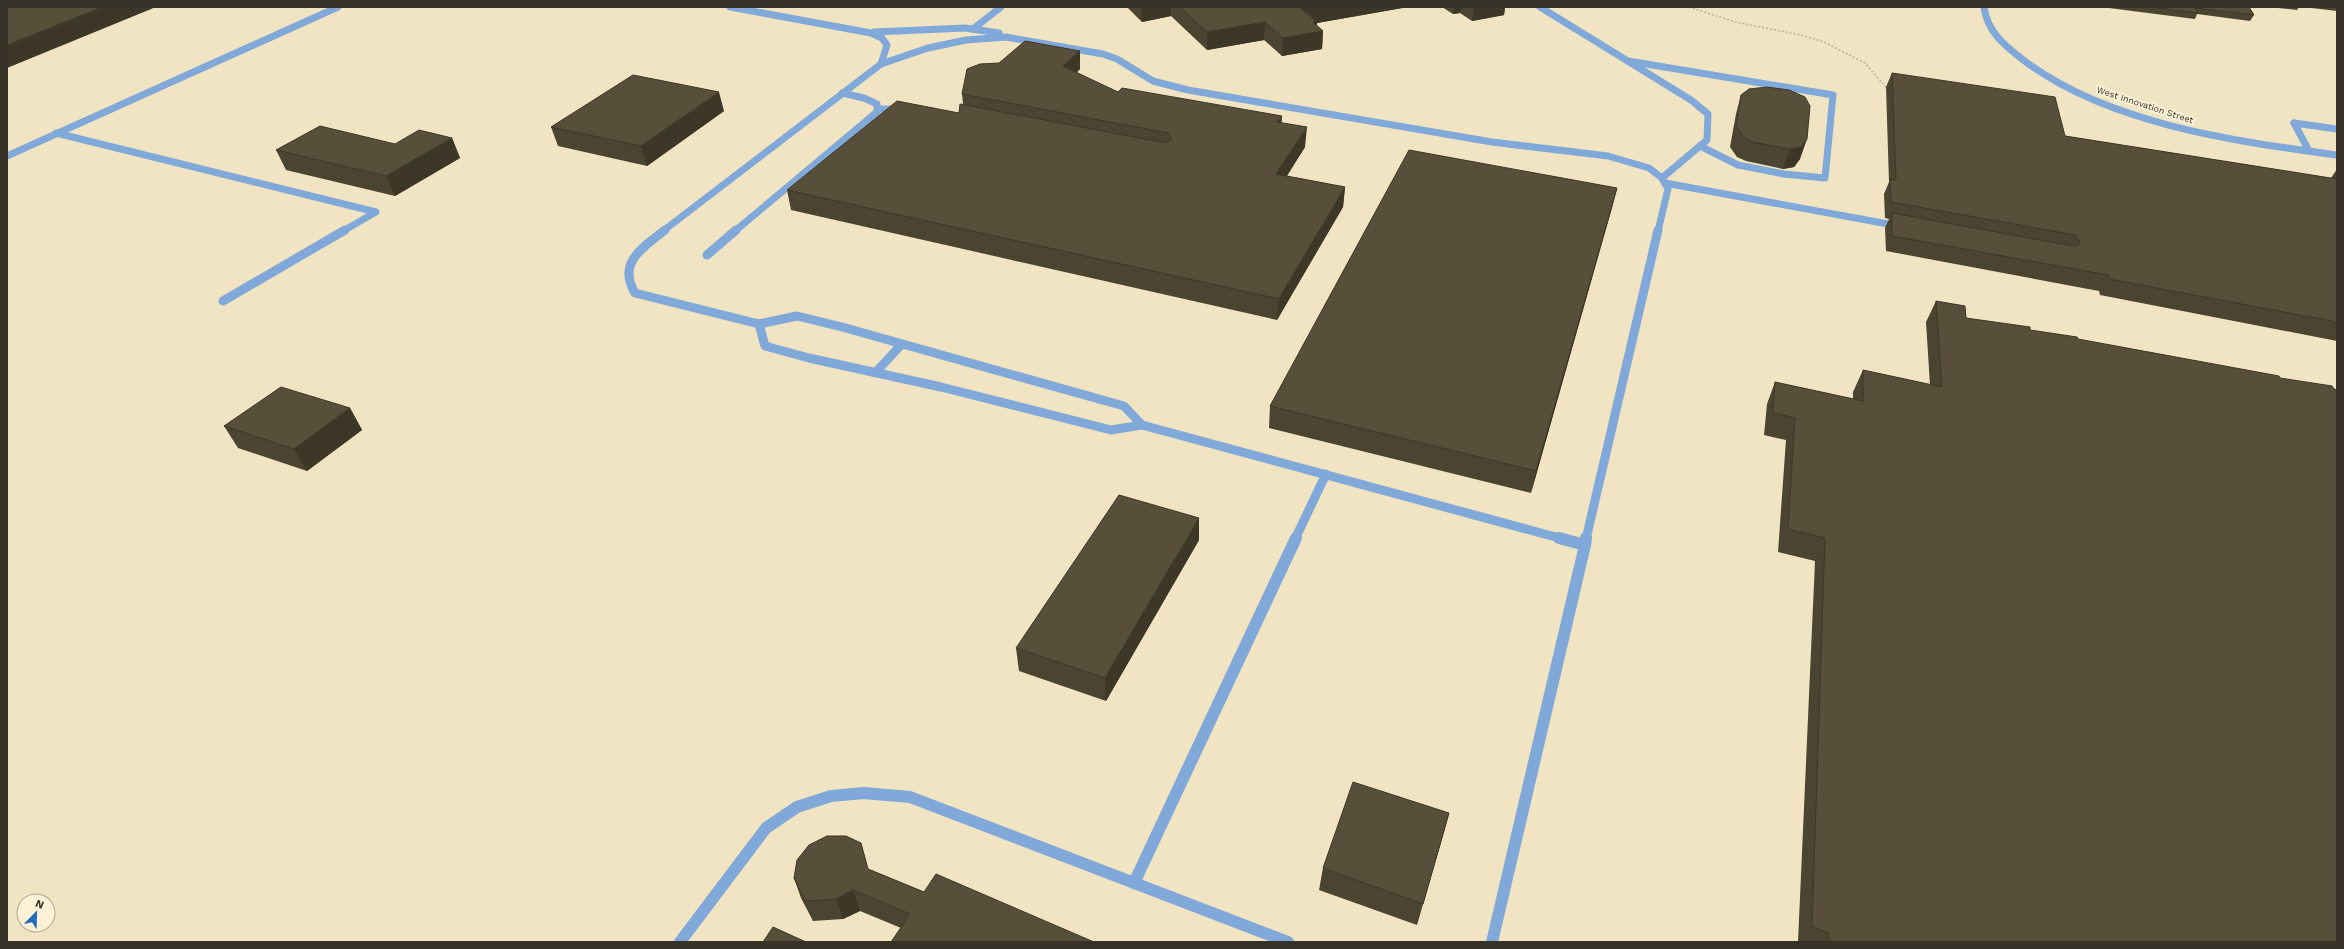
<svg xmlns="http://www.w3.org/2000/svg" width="2344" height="949" viewBox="0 0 2344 949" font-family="'Work Sans',sans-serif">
	<rect width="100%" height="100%" fill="#fbf1d6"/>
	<path fill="#f0e4c2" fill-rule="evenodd" d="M 7,7 L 2337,7 L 2337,942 L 7,942 ZM 24,901 L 48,901 L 48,925 L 24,925 Z"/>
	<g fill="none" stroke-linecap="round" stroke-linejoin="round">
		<path stroke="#b8b09b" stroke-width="1.5" stroke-dasharray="2 2" stroke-linecap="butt" d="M 1689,7 L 1735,22 L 1801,35 L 1824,42 L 1865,63 L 1886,87"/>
		<g stroke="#80a8d9" stroke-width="7">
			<path d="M 730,7 L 871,33 L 882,38 L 887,45 L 881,64"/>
			<path d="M 1540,7 L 1691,100 L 1708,114 L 1707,140 L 1662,178"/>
			<path d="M 973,29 L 1001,7"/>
			<path d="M 874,32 L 965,28 L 999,33"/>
			<path d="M 1628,61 L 1833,95 L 1825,178 L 1784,174 L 1738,165 L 1700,146"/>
			<path d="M 878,109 L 899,109"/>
			<path d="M 2294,123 L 2337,129"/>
			<path d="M 2294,123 L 2309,151"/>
			<path d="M 56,133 L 376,212 L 343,231"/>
			<path d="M 7,156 L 338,7"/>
			<path d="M 1665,183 L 1899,226"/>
			<path d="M 663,231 L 881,64 L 928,48 L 966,40 L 1006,37 L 1103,54 L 1117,59 L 1153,81 L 1188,90 L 1492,142 L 1608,156 L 1649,168 L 1662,178 L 1668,189 L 1658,231"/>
			<path d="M 735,231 L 877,112 L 877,104 L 864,98 L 842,93"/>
		</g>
		<g stroke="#80a8d9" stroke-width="9">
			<path d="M 665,230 C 642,248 617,263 635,293 L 759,324 L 765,346 L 809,358 L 941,387 L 1111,430 L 1142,425 L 1563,539"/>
			<path d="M 707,255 L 736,230"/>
			<path d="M 223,301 L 345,230"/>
			<path d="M 759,324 L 797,316 L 842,327 L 1124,406 L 1142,425"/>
			<path d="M 875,373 L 902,344"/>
			<path d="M 1295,539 L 1326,474"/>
			<path d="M 1586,539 L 1658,230"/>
		</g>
		<g stroke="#80a8d9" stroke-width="12">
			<path d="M 1559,538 L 1585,545"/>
			<path d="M 1585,545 L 1586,538"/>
			<path d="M 1134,883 L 1296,538"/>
			<path d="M 680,942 L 766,828 L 797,807 L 831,796 L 864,793 L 910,797 L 1288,942"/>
			<path d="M 1492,942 L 1585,545"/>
		</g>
		<path stroke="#80a8d9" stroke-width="7" d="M 1984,7 C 1987,31 2004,45 2022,59 C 2106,124 2234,141 2337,155"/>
	</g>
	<g fill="#4b4431">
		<path d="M 1127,7 L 1408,7 L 1317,23 L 1317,26 L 1323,31 L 1322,49 L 1282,56 L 1264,40 L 1207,50 L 1171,16 L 1142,22 Z"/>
		<path d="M 1442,7 L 1505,7 L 1504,15 L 1472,21 L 1460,13 L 1453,14 Z"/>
		<path d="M 2101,7 L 2249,7 L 2254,15 L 2250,21 L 2197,14 L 2195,19 Z"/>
		<path d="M 2268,7 L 2299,7 L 2297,10 Z"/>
		<path d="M 2303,7 L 2337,7 L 2337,11 Z"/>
		<path d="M 1080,51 L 1080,69 L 1076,73 L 1118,92 L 1281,123 L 1305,147 L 1287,176 L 1345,187 L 1343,207 L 1277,320 L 791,210 L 787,190 L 959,113 L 963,104 L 962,94 L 999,63 Z"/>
		<path d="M 1892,73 L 2065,136 L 2331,178 L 2337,169 L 2337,341 L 2100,295 L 2099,291 L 1886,251 L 1885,228 L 1889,219 L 1885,218 L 1884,194 L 1889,182 L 1886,87 Z"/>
		<path d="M 1741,95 L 1800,159 L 1794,167 L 1783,169 L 1746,161 L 1737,157 L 1730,147 L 1736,114 Z"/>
		<path d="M 724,111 L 647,166 L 558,146 L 551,127 Z"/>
		<path d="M 452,138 L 460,158 L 395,196 L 286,170 L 276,150 L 395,144 Z"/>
		<path d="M 1617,188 L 1531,493 L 1269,428 L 1270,406 Z"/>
		<path d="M 1936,301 L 1966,318 L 2030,330 L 2337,942 L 1798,942 L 1815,561 L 1778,552 L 1786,440 L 1764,435 L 1767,404 L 1775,382 L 1853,399 L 1853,392 L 1863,370 L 1930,385 L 1926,322 Z"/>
		<path d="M 350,408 L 362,430 L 307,471 L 238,448 L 224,426 Z"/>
		<path d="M 1199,540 L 1106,701 L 1019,671 L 1016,648 Z"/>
		<path d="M 1449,813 L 1443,835 L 1417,925 L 1319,890 L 1323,868 Z"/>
		<path d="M 868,869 L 924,892 L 901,928 L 860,911 L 843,919 L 813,921 L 801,898 L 794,878 Z"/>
	</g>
	<g fill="#3d3728">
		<path d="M 102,7 L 156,7 L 7,68 L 7,45 Z"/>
		<path d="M 1141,7 L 1171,7 L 1171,16 L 1142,22 Z"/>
		<path d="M 1310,7 L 1408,7 L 1317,23 L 1317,32 L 1323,31 L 1322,49 L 1282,56 L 1283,38 L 1301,9 Z"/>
		<path d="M 1454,7 L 1461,7 L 1460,13 L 1453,14 Z"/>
		<path d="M 1474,7 L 1505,7 L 1504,15 L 1472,21 Z"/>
		<path d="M 1265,22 L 1264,40 L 1207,50 L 1207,32 Z"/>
		<path d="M 1080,51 L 1080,69 L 1064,85 L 1063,66 Z"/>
		<path d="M 719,92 L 724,111 L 647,166 L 641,146 Z"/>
		<path d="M 1282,116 L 1281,135 L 1277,122 Z"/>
		<path d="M 1307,127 L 1305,147 L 1275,194 L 1276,174 Z"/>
		<path d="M 452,138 L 460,158 L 395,196 L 386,176 Z"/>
		<path d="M 1807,139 L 1800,159 L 1794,167 L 1783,169 L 1790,149 Z"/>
		<path d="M 1345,187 L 1343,207 L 1277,320 L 1279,299 Z"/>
		<path d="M 1617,188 L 1612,208 L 1531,493 L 1536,471 Z"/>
		<path d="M 350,408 L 362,430 L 307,471 L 294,449 Z"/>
		<path d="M 1199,518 L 1199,540 L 1106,701 L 1105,678 Z"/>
		<path d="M 1449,813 L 1443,835 L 1417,925 Z"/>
		<path d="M 853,890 L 860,911 L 843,919 L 836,899 Z"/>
	</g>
	<g fill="#574f39" stroke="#3d3728">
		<path d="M 7,7 L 102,7 L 7,45 Z"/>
		<path d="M 1180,7 L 1310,7 L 1301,9 L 1317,21 L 1313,22 L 1323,31 L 1283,38 L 1265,22 L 1207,32 Z"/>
		<path d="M 2150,7 L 2249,7 L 2254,15 L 2195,8 L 2198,13 Z"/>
		<path d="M 1025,41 L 1080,51 L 1063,66 L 1118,92 L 1122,88 L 1282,116 L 1277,122 L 1307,127 L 1276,174 L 1345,187 L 1279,299 L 787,190 L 897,101 L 959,113 L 960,104 L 1166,143 L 1172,139 L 1168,133 L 962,94 L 967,69 L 980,64 L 999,63 Z"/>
		<path d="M 1892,73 L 2055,97 L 2065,136 L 2337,179 L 2337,322 L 2109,279 L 2108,275 L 1892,236 L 1892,213 L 2073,246 L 2079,245 L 2080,241 L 2075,235 L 1891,202 L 1890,179 L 1896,180 Z"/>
		<path d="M 633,75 L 719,92 L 641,146 L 551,127 Z"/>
		<path d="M 1767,87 L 1789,90 L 1805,97 L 1810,106 L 1807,139 L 1801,147 L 1790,149 L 1752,142 L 1744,137 L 1736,127 L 1741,95 L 1749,89 Z"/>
		<path d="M 320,126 L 395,144 L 419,130 L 452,138 L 386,176 L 276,150 Z"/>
		<path d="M 1409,150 L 1617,188 L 1536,471 L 1270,406 Z"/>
		<path d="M 1936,301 L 1965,306 L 1966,318 L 2030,327 L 2030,330 L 2077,337 L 2078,339 L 2279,376 L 2280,378 L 2332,386 L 2334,389 L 2337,390 L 2337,942 L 1829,942 L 1829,933 L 1812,927 L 1825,538 L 1788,529 L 1795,418 L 1773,413 L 1775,382 L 1863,401 L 1863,370 L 1942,387 Z"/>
		<path d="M 281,387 L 350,408 L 294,449 L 224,426 Z"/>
		<path d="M 1119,495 L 1199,518 L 1105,678 L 1016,648 Z"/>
		<path d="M 1353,782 L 1449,813 L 1423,904 L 1323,868 Z"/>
		<path d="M 827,836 L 846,836 L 861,843 L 868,869 L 924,892 L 936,874 L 1094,942 L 891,942 L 910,914 L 853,890 L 836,899 L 805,901 L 794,878 L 797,860 L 809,845 Z"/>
		<path d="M 773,927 L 806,942 L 763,942 Z"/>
	</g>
	<g text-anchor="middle" stroke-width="4" stroke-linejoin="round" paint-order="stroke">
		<g font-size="9" fill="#363228" stroke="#fbf1d6">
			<text transform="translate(2145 105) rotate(18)" y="3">West Innovation Street</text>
		</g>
	</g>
	<rect width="2344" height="949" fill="none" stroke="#363228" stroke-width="16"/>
	<g transform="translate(36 913) rotate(23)"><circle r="19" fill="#fbf1d6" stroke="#aca590"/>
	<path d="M0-3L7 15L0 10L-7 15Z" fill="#216bbb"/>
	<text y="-6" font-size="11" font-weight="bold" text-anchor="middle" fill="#363228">N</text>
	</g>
</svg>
